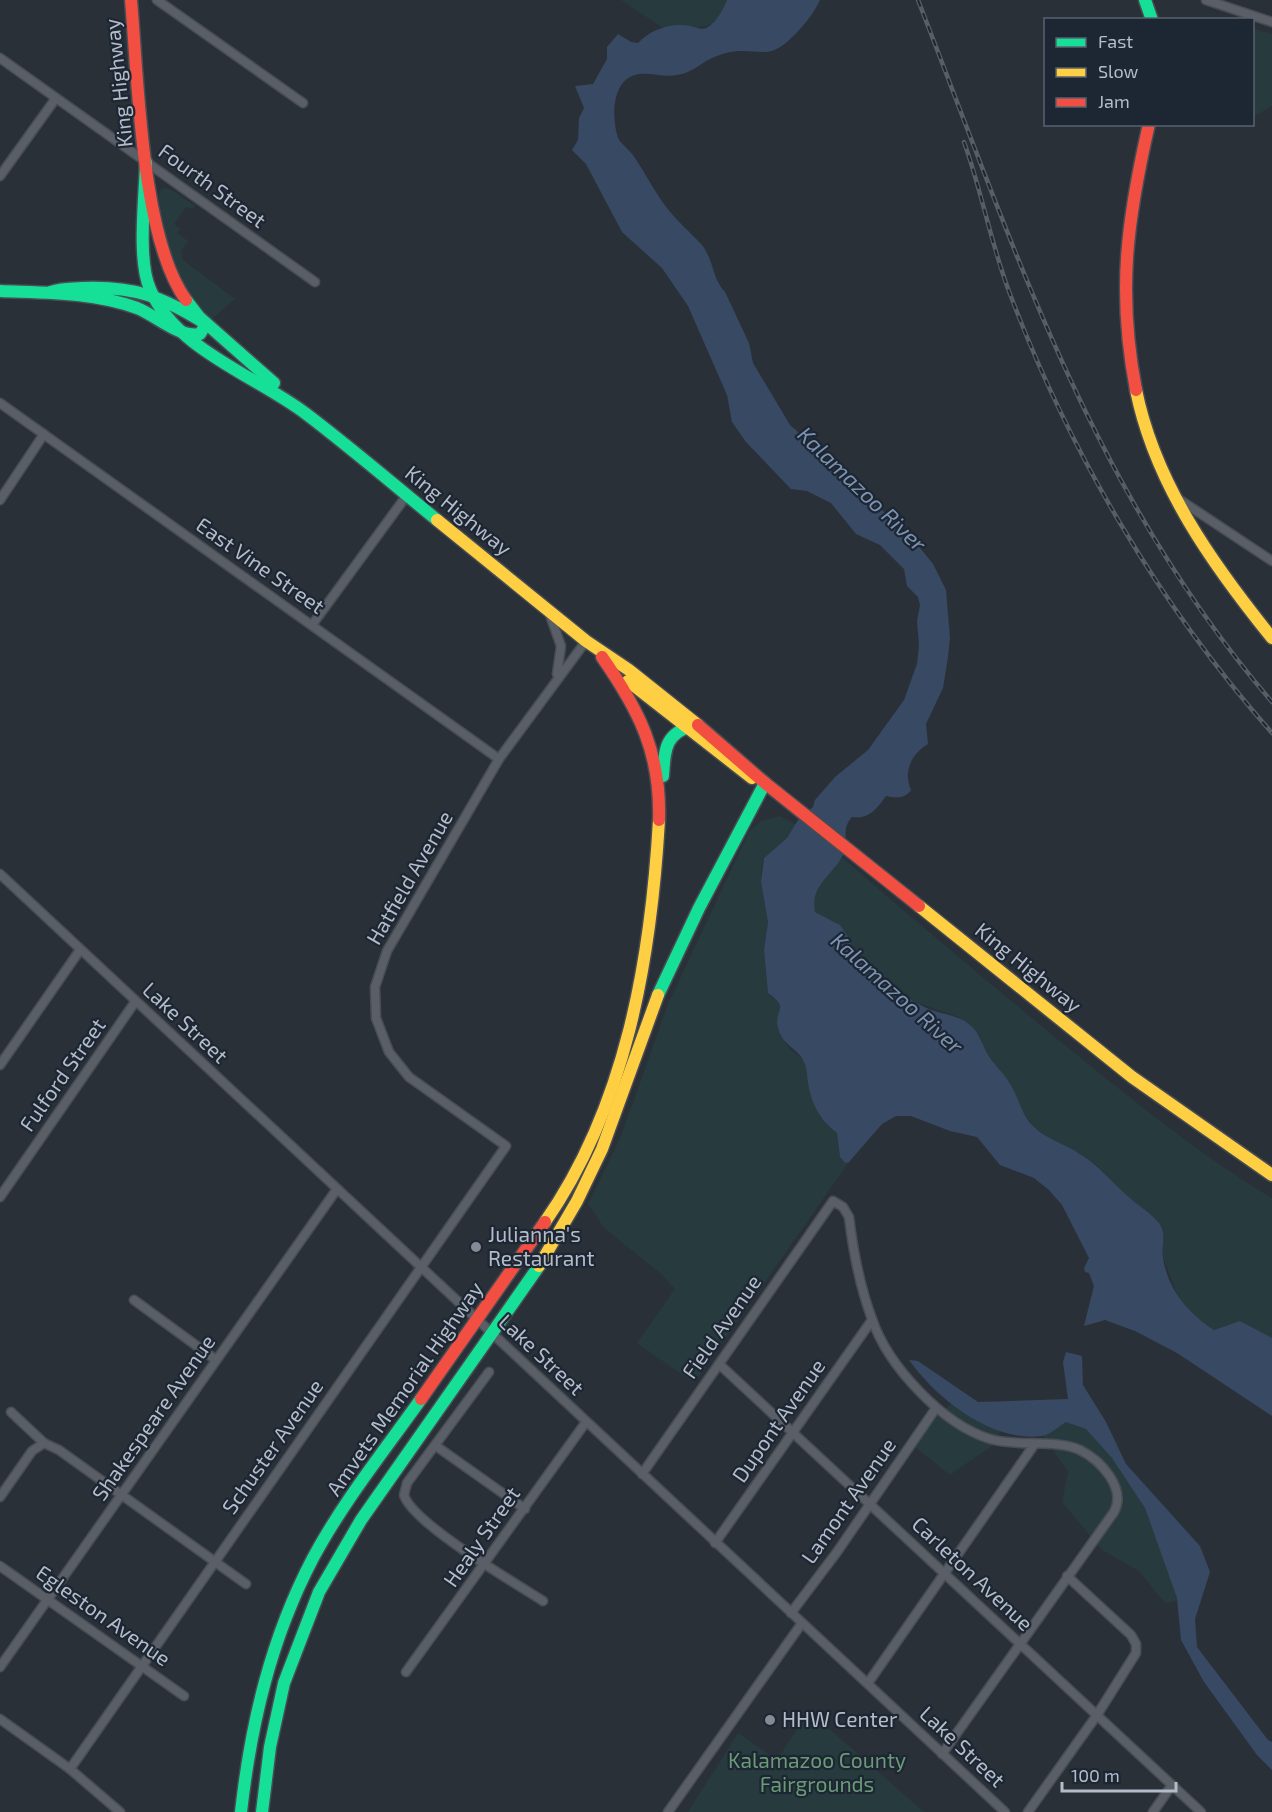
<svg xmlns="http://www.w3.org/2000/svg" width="1272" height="1812" viewBox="0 0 1272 1812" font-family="'Exo 2',sans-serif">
	<rect width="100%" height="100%" fill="#2a3038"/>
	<g fill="#273a3e">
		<path d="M 621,0 L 727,0 C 712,40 695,22 663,28 Z"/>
		<path d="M 1252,28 L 1272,34 L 1272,106 L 1253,117 Z"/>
		<path d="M 162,188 L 170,189 L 195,206 L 193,209 L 186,207 L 174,224 L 180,229 L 177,233 L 188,241 L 181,251 L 183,260 L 235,299 L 213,318 L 208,318 C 182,287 168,255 162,216 C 160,206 156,196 162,188 Z"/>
		<path d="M 780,816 L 797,825 L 787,838 L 764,858 L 762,865 L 761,882 L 768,922 L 764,950 L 768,993 C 778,1000 783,1005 778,1017 C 781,1026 783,1041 789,1048 C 794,1055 802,1055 805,1064 C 815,1096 806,1109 837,1133 L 840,1157 L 845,1163 L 849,1162 L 694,1383 L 637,1343 L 675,1289 L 660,1273 L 604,1228 L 588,1204 L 621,1136 L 668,1004 L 749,832 L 761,821 Z"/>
		<path d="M 842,857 C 910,917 980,975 1050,1033 C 1122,1091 1193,1151 1272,1198 L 1272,1338 L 1231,1324 L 1214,1330 L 1200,1321 L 1179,1300 L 1163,1257 L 1162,1227 L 1153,1216 L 1131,1200 L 1096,1165 L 1079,1153 L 1051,1140 L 1034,1127 L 1019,1107 L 1010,1083 L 988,1055 L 979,1035 L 958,1017 L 915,1002 L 849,950 L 851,941 L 840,925 L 815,912 C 811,889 829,873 842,857 Z"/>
		<path d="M 952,1403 L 1002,1429 L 993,1445 L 950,1475 L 914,1446 L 926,1427 Z"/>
		<path d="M 1083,1414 L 1164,1521 L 1182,1600 L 1165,1603 L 1139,1571 L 1102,1550 L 1062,1502 L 1068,1472 L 1043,1436 L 1051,1415 Z"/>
		<path d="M 809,1711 L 924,1812 L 688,1812 L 738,1733 L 777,1760 Z"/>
	</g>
	<g fill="#384963">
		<path d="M 727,0 L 820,0 C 813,16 785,52 766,52 C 747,52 737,48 717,56 C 702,61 693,73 677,75 C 662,78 645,70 632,76 C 611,85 612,120 618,138 C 621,144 631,151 635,158 C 646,174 655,193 667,208 C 677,221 690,232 701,244 C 714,259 712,279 725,292 L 749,343 L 753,363 L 790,425 L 805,438 L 821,462 L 857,493 L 880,508 L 916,543 L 933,564 L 946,590 L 950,638 L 948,657 L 943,688 L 926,724 L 928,744 C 911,754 903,772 911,790 C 905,799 896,798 886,796 C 877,809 868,820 852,817 C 840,830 850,841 843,855 C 833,875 810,885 815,912 L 840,925 L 851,941 L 849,950 C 865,967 908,1001 929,1009 C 943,1015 960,1015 971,1026 C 980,1034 982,1044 987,1053 C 993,1064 1003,1072 1009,1082 C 1019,1097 1020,1113 1033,1126 C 1047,1140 1064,1143 1080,1154 C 1100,1166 1113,1184 1131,1199 C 1140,1207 1151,1213 1159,1223 C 1167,1233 1161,1246 1163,1258 C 1168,1290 1188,1313 1214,1330 L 1240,1321 L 1272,1338 L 1272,1416 L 1177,1353 L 1135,1331 L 1105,1320 L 1084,1326 L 1094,1286 L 1089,1273 L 1085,1272 L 1084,1268 L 1089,1258 L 1062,1205 L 1049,1190 L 1034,1178 L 1000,1165 L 977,1137 L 950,1131 L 911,1116 L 896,1116 L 882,1124 L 849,1162 L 845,1163 L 840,1157 L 837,1133 C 819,1119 812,1105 808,1083 C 807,1075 807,1067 803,1060 C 797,1048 783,1046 778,1028 C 773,1010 791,1009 768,993 L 764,950 L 768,922 L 761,882 L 764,858 L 787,838 L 800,817 L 813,807 L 815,800 L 835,777 L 868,750 L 904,700 L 917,664 L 919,645 L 917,621 L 920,605 L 918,597 L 907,586 L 904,569 L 880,545 L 856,534 L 831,503 L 807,491 L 791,489 L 746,442 L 732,422 L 727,395 L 688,306 L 662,268 L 622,232 L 586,164 L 572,150 L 578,140 L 579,118 L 584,108 L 575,86 L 593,84 L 607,59 L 607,47 L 618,34 L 631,42 L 638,43 C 650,30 671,22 690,26 C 696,27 702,31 708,27 C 717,21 723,10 727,0 Z"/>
		<path d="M 1066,1352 L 1082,1356 L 1083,1385 L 1106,1422 L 1126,1464 L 1200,1546 L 1210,1572 L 1195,1619 L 1197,1647 L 1268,1740 L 1272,1742 L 1272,1770 L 1257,1755 L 1204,1682 L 1181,1640 L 1177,1598 L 1145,1508 L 1112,1458 L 1086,1429 L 1066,1422 C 1059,1426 1050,1435 1042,1436 C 992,1443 936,1398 909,1360 L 918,1361 L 978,1402 L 1068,1399 L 1063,1362 Z"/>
	</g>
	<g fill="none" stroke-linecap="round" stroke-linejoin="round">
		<defs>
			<g id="street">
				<path d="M 157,0 L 303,103"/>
				<path d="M 1206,0 L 1272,22"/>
				<path d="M 0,58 L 315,282"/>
				<path d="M 0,176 L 56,98"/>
				<path d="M 0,403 L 499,759"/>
				<path d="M 1177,498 L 1272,561"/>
				<path d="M 0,500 L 44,434"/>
				<path d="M 550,615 L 561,646 L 557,674"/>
				<path d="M 312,625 L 407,495"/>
				<path d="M 0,874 L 1005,1812"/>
				<path d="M 0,1065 L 80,950"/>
				<path d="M 0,1197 L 135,1002"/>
				<path d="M 134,1300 L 216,1360"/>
				<path d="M 719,1364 L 1201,1812"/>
				<path d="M 489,1372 L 407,1483 L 404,1495 C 412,1523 515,1583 543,1601"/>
				<path d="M 11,1412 L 44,1443 L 59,1450 L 246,1584"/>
				<path d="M 436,1446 L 525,1509"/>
				<path d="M 642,1474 L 833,1201 L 843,1207 L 849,1217 C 853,1250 860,1287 872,1319 C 888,1366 942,1424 990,1439 C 1017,1447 1056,1439 1080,1450 C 1100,1460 1127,1488 1114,1512 L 942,1754"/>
				<path d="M 0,1497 L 32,1451 L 44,1443"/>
				<path d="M 715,1543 L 872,1320"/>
				<path d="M 0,1566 L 184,1696"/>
				<path d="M 791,1613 L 837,1552 L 936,1408"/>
				<path d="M 0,1667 L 337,1189"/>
				<path d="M 406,1672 L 586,1422"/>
				<path d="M 868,1683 L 1034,1445"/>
				<path d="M 0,1719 L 70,1769 L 120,1812"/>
				<path d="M 70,1769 L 506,1146 L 409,1077 L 389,1052 L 376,1018 L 375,987 L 387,951 L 499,759 L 586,641"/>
				<path d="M 668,1812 L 802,1623"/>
				<path d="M 1028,1812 L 1097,1715 L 1136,1653 L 1136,1644 L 1131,1635 L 1067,1576"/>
				<path d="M 1153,1812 L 1172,1785"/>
			</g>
			<g id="fast">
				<path d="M 1145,0 L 1152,20"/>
				<path d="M 146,162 C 145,196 137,260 150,289 C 175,349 256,376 305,413 C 350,447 393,484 437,520"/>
				<path d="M 0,291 C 47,293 93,292 137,308 C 157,316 179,338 200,334 L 206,324 C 163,297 135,286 83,288 C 72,289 62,288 51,292"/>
				<path d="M 186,300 L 199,317 L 274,383"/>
				<path d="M 663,776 C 665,747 665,734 695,724"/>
				<path d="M 658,995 L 699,908 L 765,783"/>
				<path d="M 241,1812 C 251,1723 271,1638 313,1558 C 343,1502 384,1451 421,1399"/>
				<path d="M 262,1812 L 270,1747 L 284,1683 L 319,1592 L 361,1520 L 539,1266"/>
			</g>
			<g id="slow">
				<path d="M 1136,390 C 1155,484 1213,565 1272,638"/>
				<path d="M 437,520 L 586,641 L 629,670 L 698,725"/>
				<path d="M 628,681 L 752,778"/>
				<path d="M 919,906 L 1132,1077 L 1272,1175"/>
				<path d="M 545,1222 C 626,1106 651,959 659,820"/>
				<path d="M 539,1266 L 577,1201 L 602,1149 L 658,995"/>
			</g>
			<g id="jam">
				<path d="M 131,0 C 138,79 141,238 186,300"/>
				<path d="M 1136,390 C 1117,292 1127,220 1149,124"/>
				<path d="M 602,657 C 639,710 661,753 659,820"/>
				<path d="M 698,725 L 765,783 L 919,906"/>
				<path d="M 421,1399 L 545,1222"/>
			</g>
		</defs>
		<use href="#street" stroke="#484c53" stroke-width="11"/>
		<use href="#fast" stroke="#484c53" stroke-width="15"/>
		<use href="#slow" stroke="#484c53" stroke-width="15"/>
		<use href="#jam" stroke="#484c53" stroke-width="15"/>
		<use href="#street" stroke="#5a5e66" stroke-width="8"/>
		<use href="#fast" stroke="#16e098" stroke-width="12"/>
		<use href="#slow" stroke="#ffcf43" stroke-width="12"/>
		<use href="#jam" stroke="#f24e42" stroke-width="12"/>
		<defs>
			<g id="rail">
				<path d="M 918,0 C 1015,250 1094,495 1272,702"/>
				<path d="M 964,142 C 982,192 991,245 1010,294 C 1070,453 1160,606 1272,733"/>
			</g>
		</defs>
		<use href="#rail" stroke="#595d64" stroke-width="4.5"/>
		<use href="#rail" stroke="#1d2633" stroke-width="2" stroke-dasharray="7" stroke-linecap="butt"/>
	</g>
	<g fill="#848b96" stroke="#1d2633" stroke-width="2">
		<circle cx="476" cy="1247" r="6"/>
		<circle cx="770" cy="1720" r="6"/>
	</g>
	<g text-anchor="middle" stroke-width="4.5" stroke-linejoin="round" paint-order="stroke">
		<g font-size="21" fill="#b4bcc9" stroke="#1d2633">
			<text transform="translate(119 83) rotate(-96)" y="7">King Highway</text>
			<text transform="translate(212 186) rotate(36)" y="7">Fourth Street</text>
			<text transform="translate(458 511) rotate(39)" y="7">King Highway</text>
			<text transform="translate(260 566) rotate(35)" y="7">East Vine Street</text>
			<text transform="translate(410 878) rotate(-60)" y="7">Hatfield Avenue</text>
			<text transform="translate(1028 968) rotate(39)" y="7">King Highway</text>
			<text transform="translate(185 1023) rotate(43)" y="7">Lake Street</text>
			<text transform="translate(63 1075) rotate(-55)" y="7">Fulford Street</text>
			<text transform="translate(722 1327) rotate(-55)" y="7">Field Avenue</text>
			<text transform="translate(541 1355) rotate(43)" y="7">Lake Street</text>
			<text transform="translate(405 1389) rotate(-55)" y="7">Amvets Memorial Highway</text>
			<text transform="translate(154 1418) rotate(-55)" y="7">Shakespeare Avenue</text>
			<text transform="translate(779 1421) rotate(-55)" y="7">Dupont Avenue</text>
			<text transform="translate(273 1447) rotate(-55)" y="7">Schuster Avenue</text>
			<text transform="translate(849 1501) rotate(-55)" y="7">Lamont Avenue</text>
			<text transform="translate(482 1537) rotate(-55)" y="7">Healy Street</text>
			<text transform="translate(972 1574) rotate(43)" y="7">Carleton Avenue</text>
			<text transform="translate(103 1616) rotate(35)" y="7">Egleston Avenue</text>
			<text transform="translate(962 1747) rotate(43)" y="7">Lake Street</text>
		</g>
		<g font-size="21" fill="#b4bcc9" stroke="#1d2633" text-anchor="start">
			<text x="488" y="1242">Julianna's<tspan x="488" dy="24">Restaurant</tspan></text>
			<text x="782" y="1727">HHW Center</text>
		</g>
		<g font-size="21" fill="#6b9a76" stroke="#1d2633">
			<text x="817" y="1768">Kalamazoo County<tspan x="817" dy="24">Fairgrounds</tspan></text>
		</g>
		<g font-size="22" font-style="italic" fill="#7c92b1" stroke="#1d2633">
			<text transform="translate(862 489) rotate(44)" y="8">Kalamazoo River</text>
			<text transform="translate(897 993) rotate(42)" y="8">Kalamazoo River</text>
		</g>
	</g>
	<rect x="1044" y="18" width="210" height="108" fill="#1d2633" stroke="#59626f" stroke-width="1.5"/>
	<rect x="1056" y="38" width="30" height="9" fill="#16e098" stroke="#59626f" stroke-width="1.5"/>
	<text x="1098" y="48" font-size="18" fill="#b4bcc9">Fast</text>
	<rect x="1056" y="68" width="30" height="9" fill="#ffcf43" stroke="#59626f" stroke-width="1.5"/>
	<text x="1098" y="78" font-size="18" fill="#b4bcc9">Slow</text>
	<rect x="1056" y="98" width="30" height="9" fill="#f24e42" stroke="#59626f" stroke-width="1.5"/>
	<text x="1098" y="108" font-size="18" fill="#b4bcc9">Jam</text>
	<path d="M1062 1782v9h114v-9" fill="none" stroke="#b4bcc9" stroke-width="3"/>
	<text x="1071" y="1782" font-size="18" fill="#b4bcc9" stroke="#1d2633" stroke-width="4.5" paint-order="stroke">100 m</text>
</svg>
